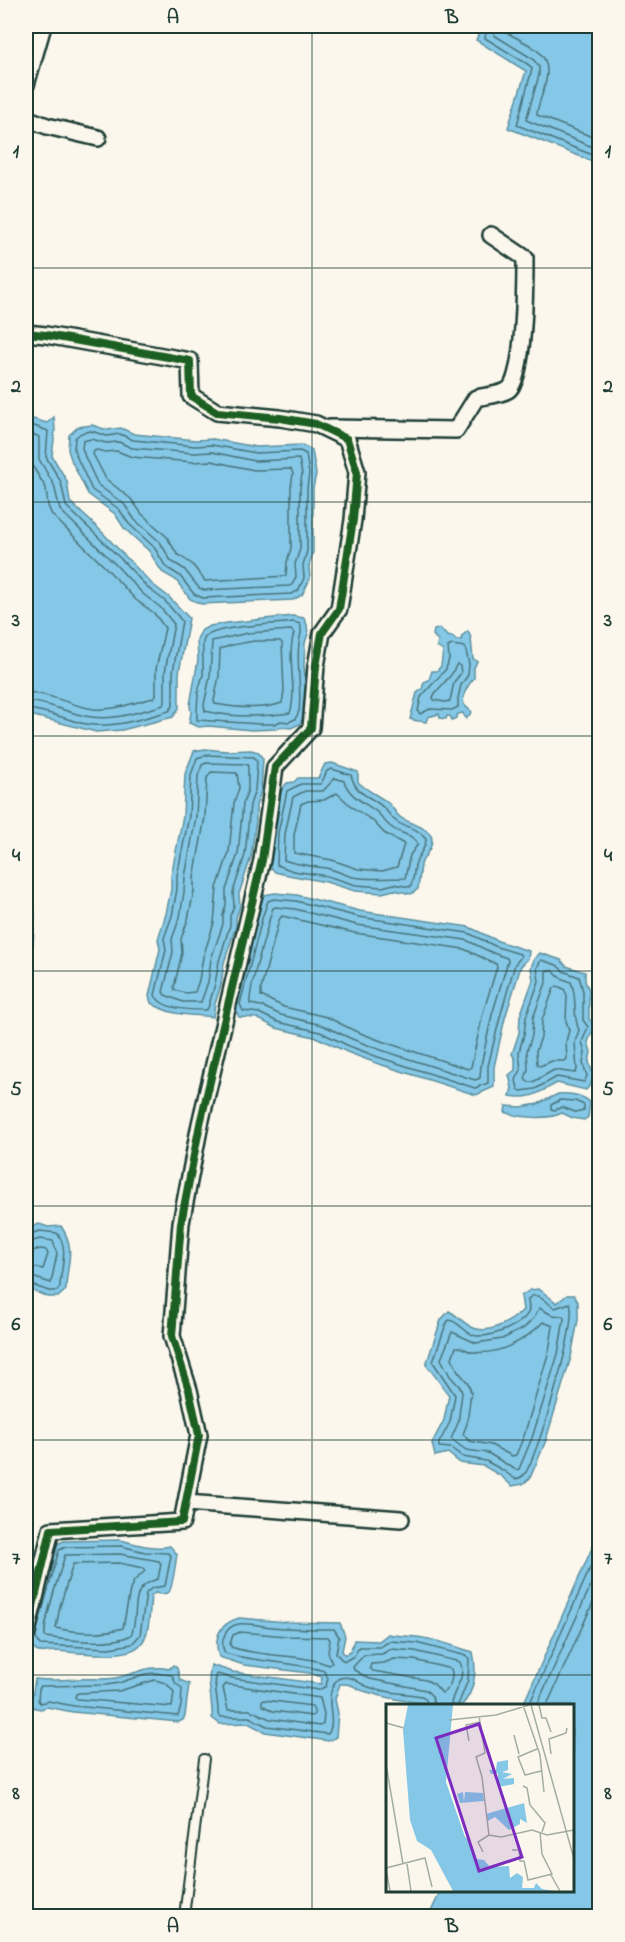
<svg xmlns="http://www.w3.org/2000/svg" width="625" height="1942" viewBox="0 0 625 1942" font-family="'Indie Flower',sans-serif">
	<rect width="100%" height="100%" fill="#fbf7ec"/>
	<filter id="ink" filterUnits="userSpaceOnUse"><feTurbulence type="fractalNoise" baseFrequency=".0167" numOctaves="2"/><feDisplacementMap in="SourceGraphic" scale="12" xChannelSelector="R" yChannelSelector="G"/><feConvolveMatrix kernelMatrix="1 2 1 2 8 2 1 2 1" color-interpolation-filters="sRGB"/></filter>
	<g filter="url(#ink)">
		<g fill="#85c7e6" stroke="#5c909f" stroke-width="1.5">
			<path d="M 482,26 L 599,26 L 599,164 L 508,128 L 526,71 L 476,40 Z"/>
			<path d="M 26,417 L 47,423 L 54,417 L 55,431 L 52,456 L 67,481 L 70,502 L 100,530 L 152,584 L 169,597 L 189,618 L 179,673 L 179,708 L 173,717 L 122,730 L 96,732 L 26,714 Z"/>
			<path d="M 92,425 L 107,430 L 121,428 L 134,434 L 196,440 L 213,439 L 256,447 L 302,445 L 312,450 L 316,474 L 313,488 L 313,552 L 309,566 L 310,579 L 302,595 L 293,600 L 201,604 L 190,599 L 176,580 L 162,572 L 149,551 L 124,528 L 115,514 L 88,494 L 72,462 L 68,450 L 69,435 L 78,427 Z"/>
			<path d="M 293,616 L 304,618 L 307,625 L 308,634 L 305,643 L 304,665 L 306,690 L 305,713 L 300,724 L 291,728 L 281,727 L 276,729 L 252,730 L 208,726 L 199,727 L 189,723 L 191,713 L 190,705 L 198,660 L 197,639 L 202,630 L 210,626 L 227,623 Z"/>
			<path d="M 440,628 L 447,636 L 453,637 L 456,640 L 461,640 L 462,636 L 468,631 L 471,638 L 473,659 L 477,661 L 474,668 L 474,678 C 469,684 461,695 464,704 C 465,707 469,709 472,712 L 466,719 L 463,713 L 458,714 L 456,718 L 452,720 L 450,716 L 447,716 L 446,719 L 440,718 L 439,714 L 428,717 L 426,722 C 420,720 416,722 410,719 L 417,693 L 422,689 L 424,682 L 429,680 L 432,671 L 437,671 L 441,666 L 443,651 L 437,647 L 438,641 L 433,635 L 434,630 Z"/>
			<path d="M 205,749 L 226,751 L 251,750 L 258,752 L 263,759 L 261,791 L 256,806 L 256,820 L 251,857 L 239,894 L 240,906 L 236,918 L 236,926 L 224,963 L 221,985 L 215,1004 L 213,1017 C 188,1014 174,1017 151,1003 L 149,996 L 160,949 L 158,939 L 166,914 L 171,889 L 171,876 L 183,816 L 185,774 L 194,751 Z"/>
			<path d="M 332,763 L 358,772 L 358,782 C 367,791 378,795 388,803 C 393,807 395,813 400,817 C 409,824 432,827 432,840 C 432,851 423,856 421,865 C 420,873 419,881 418,889 L 411,894 L 394,890 L 382,893 L 355,891 L 326,882 L 283,874 L 275,872 L 270,867 C 270,846 272,798 287,783 L 294,782 L 298,778 L 318,778 L 325,764 Z"/>
			<path d="M 275,893 L 297,895 L 360,911 L 469,927 L 498,941 L 529,951 L 528,959 L 521,966 L 505,1018 L 494,1067 L 494,1087 L 476,1095 L 376,1063 L 347,1052 L 318,1038 L 276,1028 L 257,1018 L 239,1017 L 234,1006 L 257,913 L 264,895 Z"/>
			<path d="M 27,899 L 35,912 L 33,943 L 28,976 L 26,976 Z"/>
			<path d="M 540,953 L 561,960 L 566,966 L 585,972 L 585,981 L 589,990 L 589,1019 L 595,1025 L 588,1042 L 591,1052 L 589,1062 L 593,1075 L 591,1084 L 586,1090 L 557,1083 C 540,1092 531,1100 510,1096 L 512,1088 L 509,1075 L 515,1070 L 515,1059 L 512,1054 L 519,1033 L 520,1016 L 533,980 L 531,968 L 534,959 Z"/>
			<path d="M 558,1094 C 570,1093 581,1094 590,1102 L 588,1117 L 584,1120 L 573,1118 L 562,1113 C 548,1120 520,1118 505,1112 L 506,1106 L 521,1107 L 538,1104 Z"/>
			<path d="M 39,1224 L 48,1227 L 61,1226 C 77,1250 66,1264 66,1290 L 58,1297 L 48,1297 L 26,1288 L 26,1229 Z"/>
			<path d="M 539,1289 L 557,1303 L 567,1295 L 574,1295 L 578,1302 L 578,1320 L 571,1357 L 545,1443 L 530,1478 L 523,1484 L 512,1486 L 501,1476 L 484,1466 L 460,1463 L 448,1453 L 435,1456 L 432,1443 L 444,1420 L 449,1395 C 440,1385 435,1374 426,1365 L 441,1320 L 449,1311 C 459,1316 466,1327 477,1329 C 492,1333 513,1320 523,1310 L 521,1296 L 530,1290 Z"/>
			<path d="M 599,1532 L 599,1916 L 429,1916 L 441,1890 L 572,1890 L 572,1705 L 523,1705 Z"/>
			<path d="M 121,1540 C 137,1544 154,1550 170,1546 L 177,1554 C 176,1561 172,1590 169,1592 C 165,1595 159,1594 155,1593 L 151,1596 C 149,1611 151,1634 140,1645 C 126,1660 74,1652 55,1651 C 49,1651 41,1654 36,1651 C 33,1649 31,1643 30,1639 L 54,1545 L 64,1541 Z"/>
			<path d="M 239,1618 L 287,1622 L 340,1623 L 345,1636 L 342,1651 L 345,1655 L 350,1652 L 354,1640 L 379,1641 L 388,1634 C 398,1636 407,1636 417,1637 C 436,1639 455,1647 473,1652 C 477,1670 475,1691 462,1705 C 431,1705 397,1701 367,1692 C 354,1689 355,1683 340,1684 L 335,1699 L 338,1713 L 336,1737 L 329,1741 L 265,1732 L 248,1723 L 220,1724 L 212,1718 C 213,1700 206,1682 211,1665 L 233,1672 L 321,1684 L 322,1677 L 309,1673 L 244,1665 L 219,1657 C 213,1637 219,1624 239,1618 Z"/>
			<path d="M 173,1665 L 177,1668 L 180,1680 L 189,1684 L 185,1716 L 183,1720 L 179,1722 L 73,1712 L 47,1707 L 41,1709 L 35,1708 L 31,1704 L 35,1679 C 50,1681 63,1680 77,1679 C 90,1678 102,1680 115,1678 C 135,1675 148,1664 169,1669 Z"/>
		</g>
		<g fill="none" stroke-linecap="round" stroke-linejoin="round">
			<g stroke="#48747b" stroke-width="1.5">
				<path d="M 487,26 L 485,38 L 529,65 L 532,69 L 517,125 L 600,158"/>
				<path d="M 494,26 L 494,35 L 533,59 L 539,67 L 539,75 L 526,120 L 600,150"/>
				<path d="M 503,26 L 504,31 C 531,47 556,51 544,88 C 542,97 537,106 537,115 L 600,140"/>
				<path d="M 26,423 L 48,431 L 46,457 L 61,482 L 66,506 L 120,558 L 148,588 L 165,601 L 182,621 L 173,672 L 173,706 L 169,711 C 141,719 110,730 81,723 C 62,718 45,710 26,709"/>
				<path d="M 26,431 L 39,437 L 39,459 L 54,485 L 60,510 L 114,563 L 143,594 L 160,607 L 174,624 L 165,672 L 165,702 L 164,705 C 138,712 111,722 85,716 C 65,712 47,702 26,701"/>
				<path d="M 91,431 L 107,436 L 120,434 L 133,440 L 195,446 L 212,445 L 256,453 L 300,451 L 306,454 L 309,474 L 307,488 L 307,551 L 303,565 L 304,578 L 298,591 L 291,594 L 203,598 L 194,594 L 180,576 L 166,567 L 154,547 L 129,524 L 119,509 L 92,490 L 78,460 L 74,449 L 75,438 L 81,433 Z"/>
				<path d="M 91,439 L 106,443 L 119,442 L 132,448 L 194,453 L 212,452 L 255,461 L 299,459 L 302,474 L 300,488 L 300,549 L 295,564 L 296,577 L 292,585 L 289,586 L 204,590 L 199,588 L 184,569 L 171,561 L 160,542 L 135,520 L 124,504 L 98,485 L 85,457 L 82,448 L 83,441 Z"/>
				<path d="M 26,440 L 30,443 L 30,462 L 46,488 L 48,506 L 52,515 L 108,570 L 136,600 L 154,613 L 165,628 L 156,669 L 156,695 L 154,698 C 134,702 115,711 94,709 C 71,706 50,693 26,692"/>
				<path d="M 97,450 L 105,452 L 117,451 L 132,457 L 193,462 L 211,461 L 254,470 L 291,469 L 293,474 L 291,487 L 291,548 L 287,562 L 286,576 L 205,581 L 192,564 L 177,554 L 167,537 L 142,514 L 131,499 L 106,479 L 93,454 L 94,451 Z"/>
				<path d="M 293,622 L 300,624 C 303,632 300,635 299,643 C 296,665 302,688 299,711 C 298,714 297,716 295,719 L 289,722 L 281,721 L 274,724 L 260,724 L 197,720 C 197,710 197,699 199,688 C 200,684 202,679 203,675 C 204,665 201,646 204,639 C 210,625 277,625 293,622 Z"/>
				<path d="M 291,630 L 294,633 C 286,659 298,688 290,713 C 262,717 233,718 205,711 L 204,705 L 210,676 L 212,641 L 248,633 Z"/>
				<path d="M 254,641 L 280,641 L 282,643 L 284,691 L 282,703 C 262,710 237,708 215,704 L 214,701 L 219,676 L 220,649 L 232,645 Z"/>
				<path d="M 452,645 L 465,647 L 469,664 L 468,675 L 461,685 L 458,698 L 458,707 L 452,710 L 430,709 L 420,714 L 418,711 L 421,697 L 446,669 L 449,659 L 448,647 Z"/>
				<path d="M 457,664 L 460,666 L 461,673 L 454,682 L 450,701 L 445,702 L 434,700 L 433,697 L 436,692 L 451,675 Z"/>
				<path d="M 206,755 L 254,757 L 257,762 L 255,790 L 250,805 L 245,855 L 233,892 L 234,906 L 230,916 L 230,925 L 219,961 L 215,984 L 208,1008 L 206,1010 C 191,1010 162,1010 155,995 L 166,950 L 164,938 L 172,916 L 177,889 L 177,876 L 189,816 L 191,775 L 197,758 Z"/>
				<path d="M 206,763 L 247,764 L 248,767 L 248,789 L 243,804 L 238,854 L 226,890 L 226,905 L 223,915 L 223,924 L 211,959 L 208,982 L 201,1002 L 183,1002 L 165,995 L 163,992 L 173,952 L 172,939 L 180,917 L 184,892 L 185,877 L 196,817 L 198,776 L 202,765 Z"/>
				<path d="M 332,769 L 351,775 C 357,797 369,794 384,808 C 388,812 391,818 397,822 C 404,827 413,827 419,832 C 422,834 423,837 426,839 C 426,849 419,853 416,862 C 413,870 415,879 410,887 L 394,884 L 382,887 L 356,885 L 327,876 L 293,871 L 277,865 L 278,833 L 287,791 L 301,784 L 321,784 L 327,771 Z"/>
				<path d="M 211,772 L 237,773 L 239,788 L 234,803 L 229,852 L 217,888 L 214,923 L 203,957 L 199,980 L 195,992 L 185,993 L 175,990 L 174,987 L 182,953 L 181,939 L 188,919 L 194,891 L 194,878 L 205,817 L 207,778 Z"/>
				<path d="M 335,778 L 344,781 C 350,798 365,802 378,813 C 382,817 385,823 391,827 C 399,834 414,834 418,844 L 410,855 L 405,878 C 388,878 371,880 353,877 C 344,875 336,870 326,868 C 313,866 296,865 284,860 L 285,834 L 293,797 L 305,791 L 323,791 Z"/>
				<path d="M 337,793 L 352,807 L 373,821 L 384,833 L 404,844 L 397,867 L 382,871 L 358,869 L 332,860 L 294,853 L 294,835 L 301,804 L 308,801 L 324,800 Z"/>
				<path d="M 274,899 L 296,901 L 359,917 L 468,933 L 497,947 L 520,954 L 521,957 L 515,964 L 500,1017 L 488,1066 L 488,1083 L 475,1088 L 378,1057 L 349,1046 L 320,1032 L 278,1022 L 259,1013 L 243,1011 L 240,1004 L 263,915 L 268,901 Z"/>
				<path d="M 276,907 L 295,909 L 357,925 L 466,940 L 493,953 L 507,958 L 508,961 L 492,1015 L 481,1065 L 480,1078 L 475,1080 L 381,1050 L 352,1039 L 322,1025 L 281,1015 L 261,1006 L 250,1004 C 248,989 266,935 270,917 L 273,908 Z"/>
				<path d="M 282,916 L 355,933 L 464,949 L 496,964 L 497,967 L 483,1013 L 471,1067 L 468,1069 L 384,1042 L 355,1031 L 327,1017 L 284,1007 L 261,996 L 261,989 L 279,920 Z"/>
				<path d="M 541,960 L 557,965 L 563,971 L 579,977 L 583,991 L 583,1020 L 588,1027 L 582,1042 L 585,1053 L 583,1063 L 587,1076 L 584,1082 L 557,1077 L 535,1089 L 521,1091 L 518,1089 L 516,1080 L 521,1070 L 519,1052 L 524,1034 L 526,1017 L 539,981 L 537,968 Z"/>
				<path d="M 547,970 L 553,971 L 559,977 L 571,982 C 578,999 572,1015 579,1030 L 575,1042 L 577,1070 L 575,1073 L 554,1070 L 533,1082 L 528,1082 L 525,1079 L 528,1069 L 527,1051 L 532,1035 L 533,1018 L 546,983 L 546,972 Z"/>
				<path d="M 557,986 L 564,989 L 567,995 L 566,1021 L 569,1030 L 566,1042 L 567,1059 L 565,1061 L 552,1061 L 540,1066 L 537,1064 L 536,1051 L 541,1037 L 542,1020 L 554,988 Z"/>
				<path d="M 560,1100 L 575,1101 L 584,1105 L 584,1110 L 575,1112 L 562,1107 L 555,1110 L 551,1109 L 551,1105 Z"/>
				<path d="M 26,1235 L 40,1231 L 57,1233 C 70,1249 60,1269 60,1287 L 57,1291 L 49,1291 L 26,1283"/>
				<path d="M 26,1243 L 40,1239 L 53,1241 L 57,1254 L 51,1283 L 26,1275"/>
				<path d="M 26,1252 L 41,1249 L 46,1250 L 48,1254 L 43,1269 L 26,1266"/>
				<path d="M 532,1296 L 538,1296 L 555,1308 L 570,1303 C 578,1323 539,1450 526,1472 C 523,1477 520,1478 515,1479 L 504,1471 L 486,1461 L 463,1457 L 451,1448 L 439,1447 L 439,1443 L 450,1422 L 455,1395 L 433,1362 L 446,1324 L 449,1320 C 459,1321 466,1335 477,1336 C 492,1337 521,1326 528,1313 C 530,1309 528,1304 528,1299 Z"/>
				<path d="M 539,1308 L 552,1315 L 563,1316 L 564,1319 L 558,1354 L 532,1438 L 519,1469 L 516,1470 L 488,1453 L 466,1450 L 451,1439 L 458,1423 L 462,1393 L 460,1387 L 450,1376 L 441,1359 L 452,1332 L 476,1343 L 502,1339 L 524,1328 L 534,1318 Z"/>
				<path d="M 543,1322 L 553,1326 L 549,1351 L 524,1436 L 516,1455 L 512,1456 L 491,1445 L 469,1441 L 463,1434 L 467,1424 L 471,1392 L 468,1383 L 458,1371 L 452,1358 L 456,1347 C 462,1346 466,1351 473,1352 C 499,1356 527,1339 543,1322 Z"/>
				<path d="M 121,1546 L 145,1552 L 168,1553 L 171,1556 L 165,1586 L 152,1588 L 146,1593 L 140,1635 L 132,1644 L 109,1648 L 40,1645 L 36,1638 L 38,1626 L 59,1550 L 66,1547 Z"/>
				<path d="M 120,1554 L 159,1561 L 161,1564 L 158,1579 C 126,1587 141,1613 131,1635 C 112,1646 67,1640 45,1637 C 43,1621 60,1573 65,1555 Z"/>
				<path d="M 119,1563 L 143,1568 L 145,1571 L 134,1581 L 130,1590 L 123,1628 C 104,1634 76,1633 56,1628 L 60,1606 L 73,1564 Z"/>
				<path d="M 240,1632 L 286,1636 L 328,1637 L 330,1640 L 328,1652 L 332,1663 L 329,1665 C 298,1653 263,1658 231,1647 L 230,1644 L 233,1635 Z"/>
				<path d="M 394,1659 L 414,1660 L 451,1669 C 454,1677 450,1689 442,1693 L 434,1684 L 426,1680 L 373,1671 L 370,1668 L 371,1664 L 384,1663 Z"/>
				<path d="M 155,1673 L 172,1675 L 176,1684 L 182,1688 L 181,1706 L 178,1716 L 74,1706 L 48,1701 L 40,1703 L 38,1700 L 39,1689 L 41,1686 L 106,1685 L 119,1683 L 145,1674 Z"/>
				<path d="M 155,1680 L 166,1683 L 174,1692 L 172,1707 L 77,1699 L 75,1697 L 76,1694 L 79,1693 L 119,1691 Z"/>
				<path d="M 226,1684 L 320,1698 L 324,1714 L 323,1724 L 320,1726 L 270,1719 L 250,1710 L 228,1710 L 223,1688 Z"/>
				<path d="M 265,1700 L 312,1706 L 315,1714 L 312,1716 L 273,1711 L 262,1705 L 262,1701 Z"/>
				<path d="M 427,1705 L 426,1700 L 422,1696 C 404,1693 383,1693 366,1686 C 357,1682 351,1675 340,1678 C 334,1680 330,1692 330,1698 C 329,1710 335,1724 328,1734 L 267,1726 L 249,1717 L 221,1717 L 218,1714 C 219,1701 212,1685 217,1674 L 232,1678 L 319,1690 L 326,1686 L 328,1678 L 324,1671 C 292,1661 257,1663 225,1653 C 219,1642 225,1626 239,1624 C 249,1623 262,1626 272,1627 C 293,1629 314,1629 334,1629 L 339,1637 L 336,1653 L 341,1659 L 345,1661 L 354,1656 L 359,1647 L 380,1647 L 390,1641 L 416,1643 L 467,1656 L 469,1659 L 468,1680 L 458,1705"/>
				<path d="M 434,1705 L 432,1696 L 426,1690 L 370,1679 L 354,1670 L 353,1667 L 364,1655 L 382,1654 L 391,1649 L 415,1651 L 460,1662 C 467,1679 452,1690 451,1705"/>
				<path d="M 529,1705 L 600,1546"/>
				<path d="M 537,1705 L 600,1565"/>
				<path d="M 547,1705 L 600,1587"/>
			</g>
			<defs>
				<path id="service" d="M 184,1916 L 204,1759"/>
				<g id="minor">
					<path d="M 26,85 L 43,26"/>
					<path d="M 26,118 L 47,126 L 98,138"/>
					<path d="M 26,333 L 46,335 L 190,361 L 191,396 L 217,412 L 280,418 L 316,424 L 347,439 L 357,472 L 353,520 L 339,609 L 322,633 L 316,666 L 311,728 L 275,767 L 262,860 L 200,1124 L 181,1223 L 172,1336 L 189,1390 L 199,1435 L 182,1522 L 51,1530 L 26,1636"/>
					<path d="M 330,428 L 456,430 L 476,398 C 485,396 500,395 508,390 C 525,379 525,280 525,258 L 491,235"/>
					<path d="M 186,1503 L 401,1519"/>
				</g>
			</defs>
			<use href="#service" stroke="#1f3d34" stroke-width="12"/>
			<use href="#minor" stroke="#1f3d34" stroke-width="20"/>
			<use href="#service" stroke="#fbf7ec" stroke-width="8"/>
			<use href="#minor" stroke="#fbf7ec" stroke-width="15"/>
			<defs>
				<path id="cycleway" d="M 26,333 L 46,335 L 190,361 L 191,396 L 217,412 L 280,418 L 316,424 L 347,439 L 357,472 L 353,520 L 339,609 L 322,633 L 316,666 L 311,728 L 275,767 L 262,860 L 200,1124 L 181,1223 L 172,1336 L 189,1390 L 199,1435 L 182,1522 L 51,1530 L 26,1636"/>
			</defs>
			<use href="#cycleway" stroke="#fbf7ec" stroke-width="11"/>
			<use href="#cycleway" stroke="#1b5e20" stroke-width="8"/>
		</g>
	</g>
	<path fill="none" stroke="#1f3d34" stroke-width="1.5" stroke-opacity="0.55" d="M 312,26 L 312,1916M 26,268 L 600,268M 26,502 L 600,502M 26,736 L 600,736M 26,971 L 600,971M 26,1206 L 600,1206M 26,1440 L 600,1440M 26,1675 L 600,1675"/>
	<g transform="translate(386 1704)">
		<rect width="188" height="188" fill="#fbf7ec"/>
		<path d="M 22,1 L 67,1 L 60,78 L 79,133 L 83,135 L 91,155 L 98,156 L 104,163 L 123,162 L 124,174 L 131,169 L 137,173 L 136,184 L 148,184 L 150,179 L 156,185 L 168,187 L 67,187 L 45,146 L 31,137 L 24,116 L 17,26 ZM 122,56 L 122,66 L 116,68 L 126,70 L 117,75 L 128,74 L 128,80 L 112,83 L 112,69 L 105,70 L 103,66 L 110,66 L 111,58 ZM 77,88 L 78,98 L 79,88 L 97,89 L 98,97 L 74,99 L 71,90 ZM 138,99 L 141,119 L 134,115 L 134,120 L 123,126 L 109,113 L 102,117 L 100,110 Z" fill="#85c7e6"/>
		<path fill="none" stroke="#85c7e6" stroke-width="3" d="M 19,24 L 61,16"/>
		<path fill="none" stroke="#a3ada2" stroke-width="1.5" d="M 137,1 L 154,51 L 158,88M 145,1 L 188,155M 153,1 L 156,14 L 160,14 L 165,28M 93,12 L 99,49 L 90,53 L 96,73 L 103,131 L 115,133 L 146,126 L 161,131 L 188,126M 63,16 L 110,11 L 143,1M 0,19 L 18,24M 128,31 L 133,50M 83,37 L 80,21 L 94,18M 151,45 L 132,53 L 139,71 L 155,67M 165,50 L 163,35 L 180,29 L 181,24M 0,60 L 17,160M 137,82 L 141,84 L 144,101 L 159,119 L 156,128M 126,146 L 133,146 L 134,157 L 138,157 L 142,176 L 166,170 L 156,150 L 154,128M 97,148 L 92,138 L 103,131M 21,160 L 25,187M 0,164 L 39,154 L 46,183M 0,165 L 4,187M 165,171 L 174,187"/>
		<path fill="#7b2cbf" fill-opacity="0.15" stroke="#7b2cbf" stroke-width="3" d="M 93,20 L 136,153 L 93,167 L 50,34 Z"/>
		<rect width="188" height="188" fill="none" stroke="#1f3d34" stroke-width="3"/>
	</g>
	<rect width="625" height="1942" fill="none" stroke="#fbf7ec" stroke-width="66"/>
	<rect x="33" y="33" width="559" height="1876" fill="none" stroke="#1f3d34" stroke-width="2"/>
	<g font-size="20" text-anchor="middle" font-weight="bold" fill="#1f3d34">
		<text x="173" y="23">A</text>
		<text x="452" y="23">B</text>
		<text x="16" y="157">1</text>
		<text x="608" y="157">1</text>
		<text x="16" y="392">2</text>
		<text x="608" y="392">2</text>
		<text x="16" y="626">3</text>
		<text x="608" y="626">3</text>
		<text x="16" y="861">4</text>
		<text x="608" y="861">4</text>
		<text x="16" y="1095">5</text>
		<text x="608" y="1095">5</text>
		<text x="16" y="1330">6</text>
		<text x="608" y="1330">6</text>
		<text x="16" y="1564">7</text>
		<text x="608" y="1564">7</text>
		<text x="16" y="1799">8</text>
		<text x="608" y="1799">8</text>
		<text x="173" y="1932">A</text>
		<text x="452" y="1932">B</text>
	</g>
</svg>
